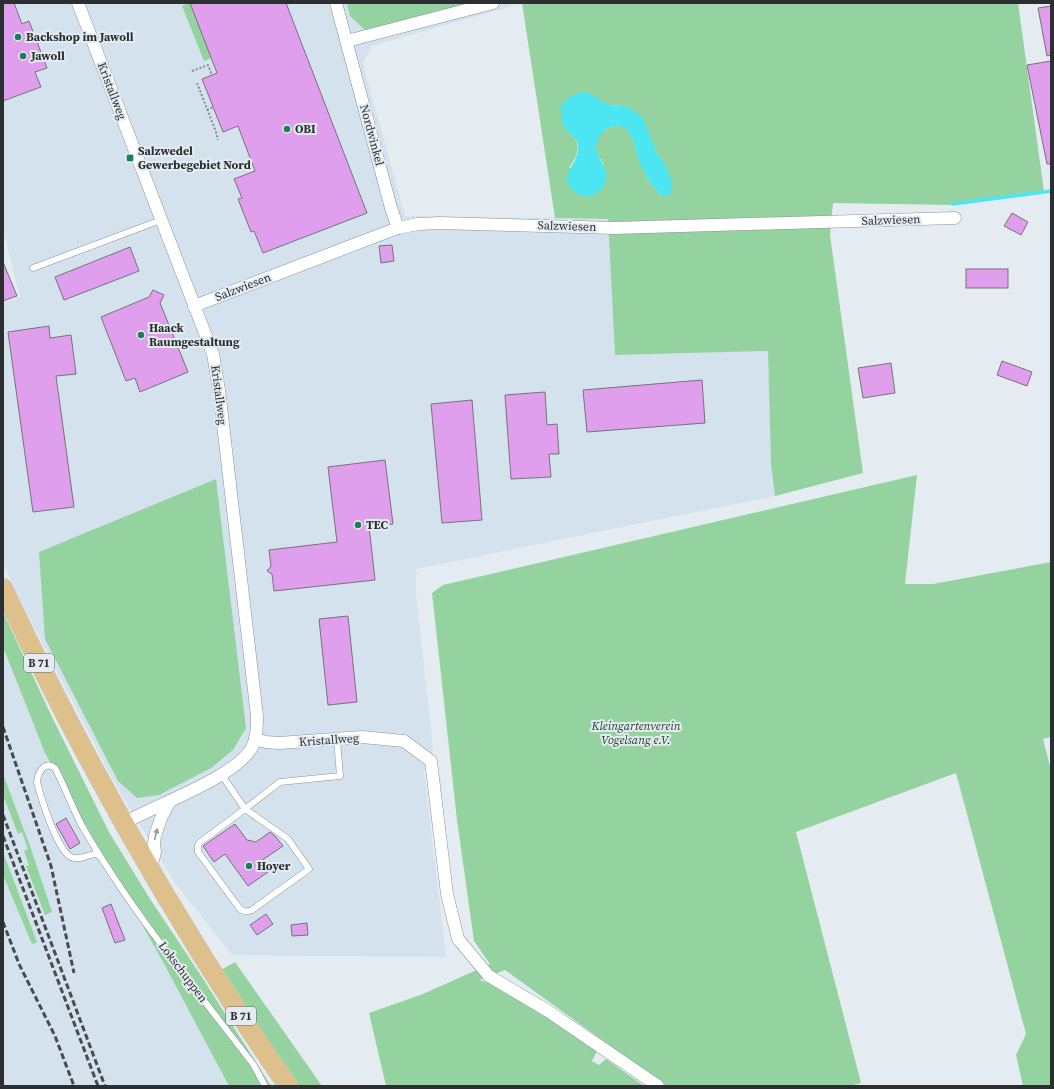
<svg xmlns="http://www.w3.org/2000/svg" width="1054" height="1089" viewBox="0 0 1054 1089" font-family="'Source Serif 4',serif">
	<rect width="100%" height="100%" fill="#e4ecf2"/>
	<g fill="#d4e2ed">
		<path d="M 3,3 L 523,3 L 372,46 L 363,64 L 405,216 L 608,219 L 615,355 L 768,350 L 771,464 L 775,496 L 416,569 L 416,594 L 433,749 L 424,771 L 446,957 L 232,955 L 175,883 L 114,782 L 16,592 L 3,563 L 3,303 L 20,297 L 3,229 Z"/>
		<path d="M 3,647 L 45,753 L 162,960 L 229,1086 L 4,1086 L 3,1082 Z"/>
	</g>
	<g fill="#94d39f" fill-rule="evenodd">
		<path d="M 188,3 L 190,3 L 212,58 L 204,61 L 182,6 Z"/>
		<path d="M 347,3 L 474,3 L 365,30 L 350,16 Z"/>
		<path d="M 522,3 L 1018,3 L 1044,191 L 954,205 L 833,203 L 830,235 L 863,473 L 775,496 L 771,464 L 768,351 L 615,355 L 608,219 L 555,218 ZM 603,102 L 608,105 L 624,106 L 653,145 L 657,154 L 663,161 L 662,196 C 651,186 644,173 639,159 C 635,151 634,134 626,128 C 614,121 597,132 595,145 C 595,152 601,159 604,165 L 569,168 C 580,152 582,142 566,129 Z"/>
		<path d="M 917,475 L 905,584 L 933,584 L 1051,562 L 1051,737 L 1043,739 L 1051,770 L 1051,1086 L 1023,1086 L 1016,1055 L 1026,1034 L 956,773 L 796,832 L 861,1083 L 850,1086 L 666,1086 L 505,970 L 479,980 L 489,983 L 538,1011 L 597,1051 L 592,1061 L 599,1065 L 606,1059 L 644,1086 L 386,1086 L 369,1013 L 423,994 L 490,964 L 474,941 L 457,820 L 432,593 L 443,585 Z"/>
		<path d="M 216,479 L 246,728 L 233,750 L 211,768 L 159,795 L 137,798 L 118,781 L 45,639 L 39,552 Z"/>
		<path d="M 3,612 L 52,717 L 109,832 L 150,899 L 198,971 L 271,1086 L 229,1086 L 162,960 L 45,753 L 3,647 Z"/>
		<path d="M 3,774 L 30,846 L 52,912 L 45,915 L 26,866 L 29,865 L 24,851 L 28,849 L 22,832 L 18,834 L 3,795 Z"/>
		<path d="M 3,852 L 37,942 L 32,944 L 3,875 Z"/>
		<path d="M 235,962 L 322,1086 L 297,1086 L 221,970 Z"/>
	</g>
	<path fill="#4be6f1" d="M 582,92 L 589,93 L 608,105 L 624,106 L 634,111 L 643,118 L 657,154 L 663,161 L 670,176 L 672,189 L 670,195 L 662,196 C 651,186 643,171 638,158 C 635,149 634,137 627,130 C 626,128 621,126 619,126 C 614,125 609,128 605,130 C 601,133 600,136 598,140 C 589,156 615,167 603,187 C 600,192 595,194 591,196 C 587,197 580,196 577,193 C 553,177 581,164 578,145 C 576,135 566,133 563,124 C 561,118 562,111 561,105 C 567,98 573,95 582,92 Z"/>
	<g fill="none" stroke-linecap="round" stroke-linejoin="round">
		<path stroke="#4be6f1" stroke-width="3.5" d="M 953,204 L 1051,191"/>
	</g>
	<g fill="#e09fec" stroke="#777278">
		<path d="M 3,3 L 14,3 L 22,24 L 29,21 L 47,68 L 35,72 L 41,87 L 3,101 Z"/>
		<path d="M 190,3 L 286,3 L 367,213 L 263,253 L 254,231 L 251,232 L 238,199 L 242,198 L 234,179 L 255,171 L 238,126 L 223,132 L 202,79 L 217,73 Z"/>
		<path d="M 1051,6 L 1051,55 L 1047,56 L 1038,8 Z"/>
		<path d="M 1051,61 L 1051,164 L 1047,164 L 1027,65 Z"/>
		<path d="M 1012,213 L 1028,222 L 1021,235 L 1004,226 Z"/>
		<path d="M 392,245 L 394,261 L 381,263 L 379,246 Z"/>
		<path d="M 130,247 L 139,271 L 64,300 L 55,277 Z"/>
		<path d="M 3,262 L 17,296 L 3,301 Z"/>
		<rect x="966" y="269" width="42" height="19"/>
		<path d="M 153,290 L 164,295 L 160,303 L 188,372 L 140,392 L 135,378 L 126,381 L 101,317 L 149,297 Z"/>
		<path d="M 49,326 L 50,338 L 71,335 L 76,374 L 56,376 L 74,507 L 33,512 L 8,332 Z"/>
		<path d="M 1002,361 L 1032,372 L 1027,386 L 997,375 Z"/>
		<path d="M 891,363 L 895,393 L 863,398 L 858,368 Z"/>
		<path d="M 702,380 L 705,423 L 587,432 L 583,390 Z"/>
		<path d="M 545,392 L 547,425 L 557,424 L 559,454 L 549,454 L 551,477 L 511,479 L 505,395 Z"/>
		<path d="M 472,400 L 482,520 L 442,523 L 431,404 Z"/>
		<path d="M 385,460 L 393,524 L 369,526 L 375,580 L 274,591 L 272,574 L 267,571 L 271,566 L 269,550 L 337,542 L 328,467 Z"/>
		<path d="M 348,616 L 357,702 L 328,705 L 319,619 Z"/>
		<path d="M 66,818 L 80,843 L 70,849 L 56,824 Z"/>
		<path d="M 235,824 L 247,840 L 256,842 L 270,832 L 275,836 L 283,846 L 261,861 L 268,872 L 248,886 L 225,854 L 214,862 L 203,846 Z"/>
		<path d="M 111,904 L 125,940 L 115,943 L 102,908 Z"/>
		<path d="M 266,914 L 273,924 L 257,935 L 250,925 Z"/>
		<path d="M 307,923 L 308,935 L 292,936 L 291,925 Z"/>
	</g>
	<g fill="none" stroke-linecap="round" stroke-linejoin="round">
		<defs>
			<g id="service">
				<path d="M 33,268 L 161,220"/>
				<path d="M 221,774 L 245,809 L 199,843 L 198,846 L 198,852 L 240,909 C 244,912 247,912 252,910 L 309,869 L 288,839 L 245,809 L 280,782 L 340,776 L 337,740"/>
				<path d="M 101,858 L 97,854 L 95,854 C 88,855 78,861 71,857 C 57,850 41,798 37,782 C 38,772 45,760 55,768 C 65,787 72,807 82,826 C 131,911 194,987 253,1064 L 265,1086"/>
			</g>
			<g id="minor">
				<path d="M 78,3 L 213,354 L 219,390 L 257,716 C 257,727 257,739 251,749 C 233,778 156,805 124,823"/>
				<path d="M 336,3 L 391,208 L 398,228"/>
				<path d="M 347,41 L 493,3"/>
				<path d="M 194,306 L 374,237 L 398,228 L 418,224 L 440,223 L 614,228 L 955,218"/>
				<path d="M 255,739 L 266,742 L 279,743 L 362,737 L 404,741 L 431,761 L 447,894 L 458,939 L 489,976 L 548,1011 L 658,1086"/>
				<path d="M 151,869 L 155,852 L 154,843 L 155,836 L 161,818 L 170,801"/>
			</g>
			<path id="primary" d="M 3,588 C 84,761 179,929 288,1086"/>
		</defs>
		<use href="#service" stroke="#8b9298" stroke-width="7"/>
		<use href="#minor" stroke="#8b9298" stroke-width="13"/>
		<use href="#primary" stroke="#c8c9ca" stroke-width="20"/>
		<g stroke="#868c90" stroke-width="2" stroke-dasharray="2 2" stroke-linecap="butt">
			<path d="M 192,71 L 208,65 L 212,75"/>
			<path d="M 197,83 L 216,132 L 218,140"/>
			<path d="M 207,110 L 213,107"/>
		</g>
		<use href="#service" stroke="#fff" stroke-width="6"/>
		<use href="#minor" stroke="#fff" stroke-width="12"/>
		<use href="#primary" stroke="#ddc08b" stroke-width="19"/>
		<g stroke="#484c4f" stroke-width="3" stroke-dasharray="6 3" stroke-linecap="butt">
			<path d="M 3,727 L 51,866 L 74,973"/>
			<path d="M 3,815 L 105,1086"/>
			<path d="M 3,836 L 98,1086"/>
			<path d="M 3,922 L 19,964 L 55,1036 L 74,1086"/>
		</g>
	</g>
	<defs><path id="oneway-solid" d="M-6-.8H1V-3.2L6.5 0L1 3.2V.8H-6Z"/></defs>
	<use fill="#969798" href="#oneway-solid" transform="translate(156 834) rotate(-76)"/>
	<g fill="#1a7e57" stroke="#e4ecf2" stroke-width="1.5">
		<circle cx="18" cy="37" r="4"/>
		<circle cx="23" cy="56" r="4"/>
		<circle cx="287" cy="129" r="4"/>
		<rect x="126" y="154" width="8" height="8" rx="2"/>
		<circle cx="141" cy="335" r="4"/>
		<circle cx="358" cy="525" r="4"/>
		<circle cx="249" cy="866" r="4"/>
	</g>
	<g text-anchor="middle" stroke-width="4" stroke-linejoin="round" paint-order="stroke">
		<g fill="#e4ecf2" stroke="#63686c" stroke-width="1">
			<rect x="24" y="654" width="30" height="18" rx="3"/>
			<rect x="226" y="1007" width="30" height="18" rx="3"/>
		</g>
		<g font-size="11" font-weight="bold" fill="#2c2f32">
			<text x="39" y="667">B 71</text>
			<text x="241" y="1020">B 71</text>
		</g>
		<g font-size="12" font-weight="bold" fill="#2c2f32" stroke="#e4ecf2" text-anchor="start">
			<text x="26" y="41">Backshop im Jawoll</text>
			<text x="31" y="60">Jawoll</text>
			<text x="295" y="133">OBI</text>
			<text x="138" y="155">Salzwedel<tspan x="138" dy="14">Gewerbegebiet Nord</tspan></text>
			<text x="149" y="332">Haack<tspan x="149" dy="14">Raumgestaltung</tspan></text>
			<text x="366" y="529">TEC</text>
			<text x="257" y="870">Hoyer</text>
		</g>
		<g font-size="12" fill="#2c2f32" stroke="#e4ecf2">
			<text transform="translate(112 91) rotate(69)" y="4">Kristallweg</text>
			<text transform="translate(372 135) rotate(75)" y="4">Nordwinkel</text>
			<text transform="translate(891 220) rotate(-2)" y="4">Salzwiesen</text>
			<text transform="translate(567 226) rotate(2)" y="4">Salzwiesen</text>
			<text transform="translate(243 287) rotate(-21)" y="4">Salzwiesen</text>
			<text transform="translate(219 395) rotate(83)" y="4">Kristallweg</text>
			<text transform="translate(329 740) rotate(-4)" y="4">Kristallweg</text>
			<text transform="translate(183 972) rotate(53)" y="4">Lokschuppen</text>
		</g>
		<g font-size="12" font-style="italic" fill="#1a3d22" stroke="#e4ecf2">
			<text x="636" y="730">Kleingartenverein<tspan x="636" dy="14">Vogelsang e.V.</tspan></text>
		</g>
	</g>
	<rect width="1054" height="1089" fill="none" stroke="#2c2f32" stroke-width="8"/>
</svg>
